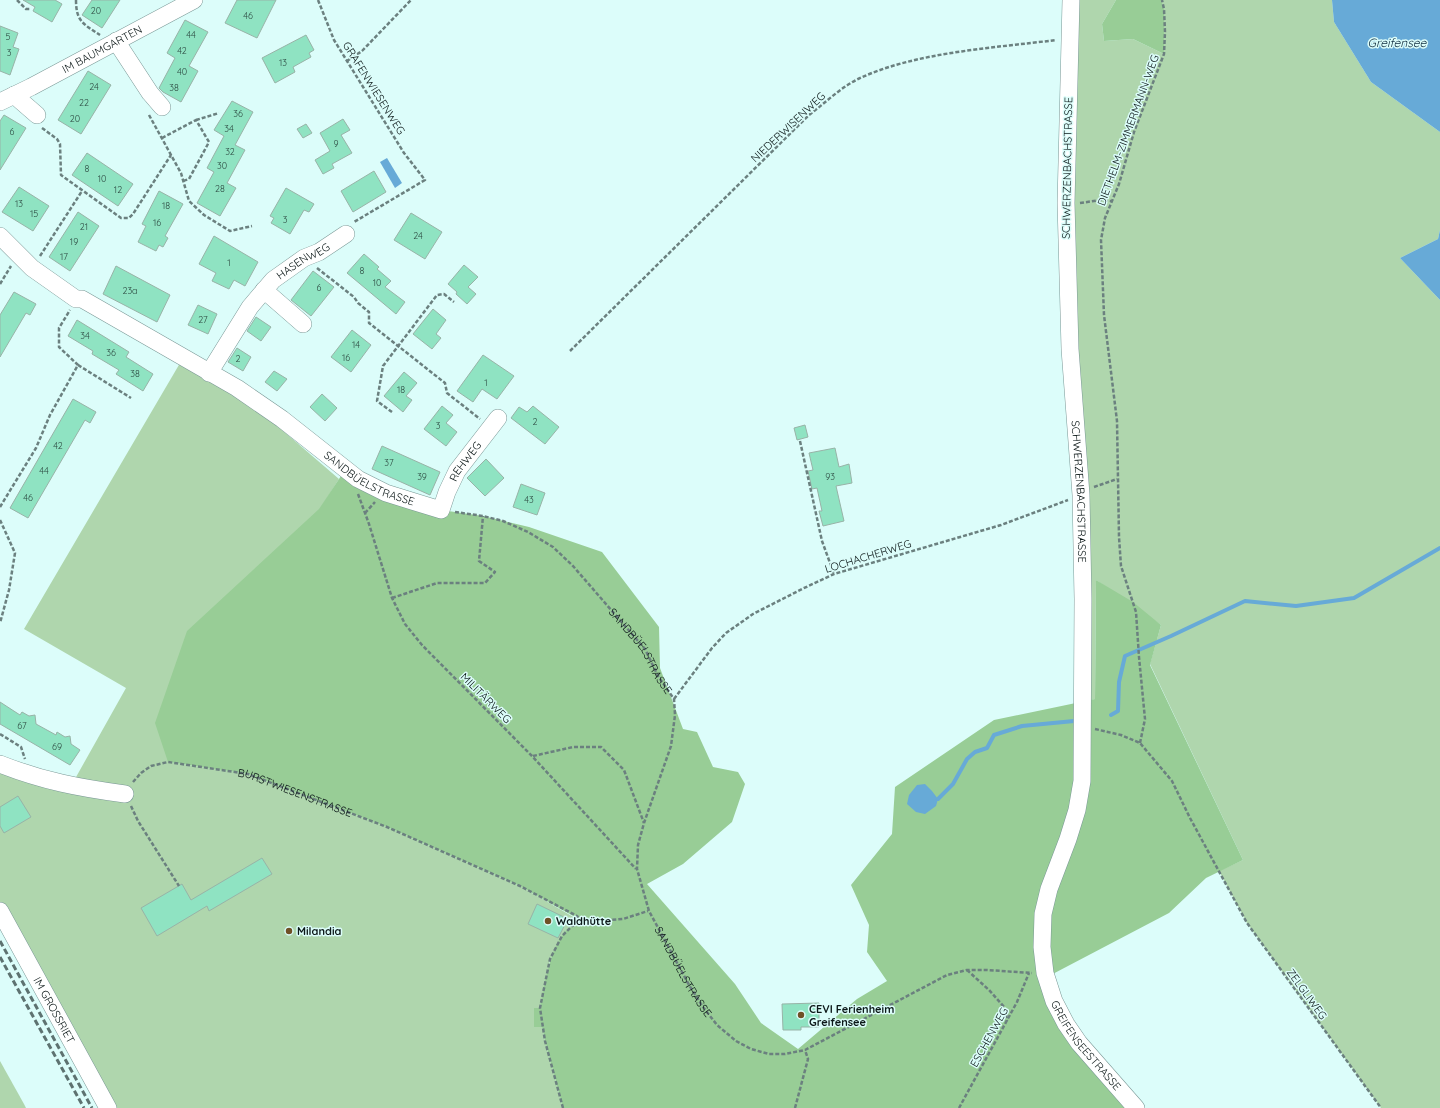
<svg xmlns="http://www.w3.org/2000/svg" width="1440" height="1108" viewBox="0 0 1440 1108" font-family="Quicksand,sans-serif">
	<rect width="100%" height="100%" fill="#dcfdfa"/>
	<g fill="#afd6ad">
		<path d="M 1071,0 L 1116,0 L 1102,24 L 1104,41 L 1133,39 L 1164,54 L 1164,9 L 1161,0 L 1332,0 L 1334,22 L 1371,82 L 1440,132 L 1440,230 L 1438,239 L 1400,258 L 1440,300 L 1440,1108 L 1381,1108 L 1247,923 L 1219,871 L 1243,860 L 1150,664 L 1161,625 L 1096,580 L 1095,699 L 1083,703 L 1066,203 Z"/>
		<path d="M 183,358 L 274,423 L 339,479 L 320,509 L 168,762 L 248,774 L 387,827 L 520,886 L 582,922 L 550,959 L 540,1008 L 534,1008 L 542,1027 L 545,1041 L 563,1108 L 108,1108 L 0,911 L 0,764 L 71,786 L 126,688 L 24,629 Z"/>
		<path d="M 0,1061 L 24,1104 L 26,1108 L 0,1108 Z"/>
	</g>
	<g fill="#98cd96">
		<path d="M 1116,0 L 1161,0 L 1164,9 L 1164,54 L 1133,39 L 1104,41 L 1102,24 Z"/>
		<path d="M 345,470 L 441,510 L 483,516 L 529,527 L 602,552 L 659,627 L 660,668 L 683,729 L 697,732 L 713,767 L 738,772 L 745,784 L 732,822 L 683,864 L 647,884 L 735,984 L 761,1023 L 798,1049 L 857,999 L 887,981 L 867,952 L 869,925 L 851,885 L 892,834 L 895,787 L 994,720 L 1095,699 L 1096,580 L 1133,602 L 1161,625 L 1150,665 L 1243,860 L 1206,878 L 1169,913 L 1047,977 L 1066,1024 L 1136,1108 L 563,1108 L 545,1041 L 542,1027 L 534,1027 L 534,1008 L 540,1008 C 544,986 549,953 562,936 C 567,928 575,925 582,921 L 520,886 L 387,827 L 248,774 L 168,762 L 155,723 L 187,631 L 319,509 Z"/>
	</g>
	<g fill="#67aad7">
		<path d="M 1332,0 L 1440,0 L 1440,132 L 1371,82 L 1334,22 Z"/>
		<path d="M 387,158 L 402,183 L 395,188 L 380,162 Z"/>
		<path d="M 1440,230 L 1440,300 L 1400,258 L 1438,239 Z"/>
		<path d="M 925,784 L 932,791 L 938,799 L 936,806 L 925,814 L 916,812 L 907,804 L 909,795 L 917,785 Z"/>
	</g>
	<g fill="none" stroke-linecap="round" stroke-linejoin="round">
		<g stroke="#67aad7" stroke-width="4">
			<path d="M 1111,715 L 1118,711 L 1119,682 L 1125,656 L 1171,636 L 1245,601 L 1296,606 L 1354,598 L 1440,548"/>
			<path d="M 938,799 L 953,784 L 967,759 L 975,752 L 987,748 L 994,735 L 1022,726 L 1074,721"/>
		</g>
	</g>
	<g fill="#8fe3c2" stroke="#98b3a7">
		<path d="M 23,0 L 55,0 L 62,4 L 52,22 L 33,11 L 35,7 Z"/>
		<path d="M 92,0 L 120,0 L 102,28 L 82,15 Z"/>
		<path d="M 237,0 L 276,0 L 257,38 L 225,23 Z"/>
		<path d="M 185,20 L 208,32 L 189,66 L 198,71 L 181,102 L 163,92 L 159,88 L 175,58 L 167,53 Z"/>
		<path d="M 0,26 L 18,33 L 13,47 L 19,49 L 10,75 L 0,71 Z"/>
		<path d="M 306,35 L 314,50 L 309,53 L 311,57 L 293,67 L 295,72 L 275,83 L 262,58 Z"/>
		<path d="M 88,71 L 111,85 L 81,134 L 58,120 Z"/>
		<path d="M 232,101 L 253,112 L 235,145 L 245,150 L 227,183 L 236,188 L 220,216 L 197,203 L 214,172 L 207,168 L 224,136 L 214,130 Z"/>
		<path d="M 4,115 L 26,128 L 0,170 L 0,121 Z"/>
		<path d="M 343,119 L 350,130 L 341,135 L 352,153 L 332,164 L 334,168 L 323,174 L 315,160 L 330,151 L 320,133 Z"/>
		<path d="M 306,124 L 312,133 L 303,138 L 297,129 Z"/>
		<path d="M 87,153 L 133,184 L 118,206 L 72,175 Z"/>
		<path d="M 374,171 L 386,192 L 353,212 L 341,191 Z"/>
		<path d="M 19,187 L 49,206 L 33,231 L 2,212 Z"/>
		<path d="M 286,188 L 314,204 L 309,212 L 304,210 L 290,234 L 271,223 L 274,218 L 270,216 Z"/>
		<path d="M 159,191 L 183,204 L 165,236 L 168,238 L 163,247 L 159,245 L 156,251 L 138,242 L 146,226 L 142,224 Z"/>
		<path d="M 78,212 L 99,226 L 70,271 L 49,257 Z"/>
		<path d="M 411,213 L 442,232 L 425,259 L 394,240 Z"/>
		<path d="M 214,236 L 258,262 L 245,286 L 234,280 L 229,289 L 212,281 L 216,273 L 199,264 Z"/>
		<path d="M 364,254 L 379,267 L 377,269 L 391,281 L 385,287 L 405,302 L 396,314 L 347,273 Z"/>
		<path d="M 464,265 L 478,277 L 468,287 L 476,294 L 467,304 L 456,294 L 457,292 L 448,284 Z"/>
		<path d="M 116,266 L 170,295 L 157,322 L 103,294 Z"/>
		<path d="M 313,271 L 334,287 L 311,316 L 291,300 Z"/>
		<path d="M 14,292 L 36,304 L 30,315 L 26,313 L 0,357 L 0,315 Z"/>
		<path d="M 198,305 L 217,314 L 208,334 L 188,325 Z"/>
		<path d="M 433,309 L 446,320 L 436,334 L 441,338 L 432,349 L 413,334 Z"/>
		<path d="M 256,317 L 271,327 L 261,341 L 247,331 Z"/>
		<path d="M 77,320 L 129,352 L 126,357 L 153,374 L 143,391 L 116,374 L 119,370 L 92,354 L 93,351 L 68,336 Z"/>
		<path d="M 352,330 L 371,345 L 351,372 L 331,357 Z"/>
		<path d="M 237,348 L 251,357 L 243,371 L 228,362 Z"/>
		<path d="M 483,355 L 514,376 L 497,399 L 482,389 L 473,402 L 457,391 Z"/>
		<path d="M 274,371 L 287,379 L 277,391 L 265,382 Z"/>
		<path d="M 404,372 L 417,383 L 406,396 L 412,400 L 403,412 L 384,396 Z"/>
		<path d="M 322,394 L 337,408 L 325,421 L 310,407 Z"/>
		<path d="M 73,399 L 96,412 L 90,423 L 85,420 L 28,518 L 10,508 Z"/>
		<path d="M 442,406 L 453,415 L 446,423 L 457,432 L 446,446 L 424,429 Z"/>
		<path d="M 533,406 L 559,427 L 545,444 L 511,418 L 519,407 L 527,412 Z"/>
		<path d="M 805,425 L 808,437 L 797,440 L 794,428 Z"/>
		<path d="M 382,446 L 440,472 L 430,495 L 372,469 Z"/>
		<path d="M 835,448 L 839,467 L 849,464 L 852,483 L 836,486 L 844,521 L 823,526 L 819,511 L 822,511 L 817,488 L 812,489 L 808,471 L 813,470 L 809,453 Z"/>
		<path d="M 486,459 L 504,478 L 485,496 L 467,478 Z"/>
		<path d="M 521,484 L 545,493 L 537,515 L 513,507 Z"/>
		<path d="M 0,702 L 20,715 L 22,712 L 29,716 L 35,715 L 36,724 L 56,735 L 57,732 L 65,737 L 70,736 L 71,744 L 80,750 L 70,765 L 0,724 Z"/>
		<path d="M 18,796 L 31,817 L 4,833 L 0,826 L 0,807 Z"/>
		<path d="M 262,858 L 272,874 L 209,911 L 207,906 L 157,936 L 141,908 L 182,884 L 191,900 Z"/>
		<path d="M 537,904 L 568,919 L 558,938 L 528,924 Z"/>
		<path d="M 819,1003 L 819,1027 L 801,1027 L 801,1030 L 783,1030 L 782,1004 Z"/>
	</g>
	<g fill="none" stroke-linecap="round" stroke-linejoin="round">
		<defs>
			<g id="minor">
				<path id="s3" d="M 1071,0 L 1066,203 L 1070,349 L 1081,495 L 1083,599 L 1082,781 L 1077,810 L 1068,839 L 1049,889 L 1043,914 L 1042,947 L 1045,973 L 1054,1001 L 1066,1024 L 1079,1043 L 1136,1108"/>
				<path d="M 116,41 L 150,93 L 162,107"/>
				<path d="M 14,95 L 37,115"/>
				<path id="s4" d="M 0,102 L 31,87 L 194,0"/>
				<path id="s5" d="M 0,236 L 32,268 L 76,299 L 82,299 L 237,388 L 282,419 L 358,479 L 386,493 L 441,510 L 447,492 L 457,471 L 498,418"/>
				<path d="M 264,290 L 303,324"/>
				<path id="s6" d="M 209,373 L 250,307 L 273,280 L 304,258 L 319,252 L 346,234"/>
				<path d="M 0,764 C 43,781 80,788 125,794"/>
				<path id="s7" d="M 0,911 L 108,1108"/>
			</g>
		</defs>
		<use href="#minor" stroke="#7a9896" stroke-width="18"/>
		<g stroke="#6b807f" stroke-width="2.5" stroke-dasharray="4 2" stroke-linecap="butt">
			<path d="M 17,0 L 26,9 L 31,9"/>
			<path d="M 76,0 C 76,21 83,24 100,35"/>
			<path d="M 318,0 L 334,40 L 404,153 L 425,180 L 354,222"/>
			<path d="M 347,61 L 362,51 L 411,0"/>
			<path d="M 149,115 L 181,173 L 189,201 L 204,215 L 230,231 L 252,226"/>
			<path d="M 196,120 L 219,113"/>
			<path d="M 42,128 L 57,139 L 60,144 L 61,175 L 121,218 L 129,218 L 133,214 L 171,155"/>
			<path d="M 162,138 L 196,120 L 209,142 L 189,179 L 183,181"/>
			<path d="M 1080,203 L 1101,200 L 1111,201"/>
			<path d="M 40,256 L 82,191"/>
			<path d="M 317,268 L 354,297 L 358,303 L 369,312 L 369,323 L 445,383 L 447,393 L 480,419"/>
			<path d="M 0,284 L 11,266"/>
			<path d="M 570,351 L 809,115 C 825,103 840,88 858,79 C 915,52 994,48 1056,40"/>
			<path d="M 78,365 L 131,398"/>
			<path d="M 392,412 L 377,401 L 383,366 L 437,295 L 444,294 L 454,302"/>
			<path d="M 800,441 L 822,541 L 834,574"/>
			<path d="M 1094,487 L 1117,479"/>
			<path d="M 358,494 L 369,524 L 392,598 L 405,624 L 422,645 L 532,756 L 636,869"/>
			<path d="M 0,507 L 36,448 L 50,415 L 78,365 L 59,347 L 59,328 L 70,310"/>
			<path id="s1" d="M 455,512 L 483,516 L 503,521 L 528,532 L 553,547 L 573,566 L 645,649 L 658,676 L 674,699 L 675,715 L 671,746 L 644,823 L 638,845 L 637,869 L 649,911 L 689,985 L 703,1007 L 717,1025 L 736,1041 L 751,1049 L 769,1054 L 785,1054 L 805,1050 L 947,975 L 967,970 L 987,970 L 1032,973"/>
			<path d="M 365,513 L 375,502"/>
			<path d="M 0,520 L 15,553 L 9,590 L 0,623"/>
			<path d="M 392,598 L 437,583 L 485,583 L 495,572 L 479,561 L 483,516"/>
			<path d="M 674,699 L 712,648 L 726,633 L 753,614 L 802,589 L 834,574 L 1001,525 L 1068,500"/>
			<path d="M 1095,729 L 1121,735 L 1140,743 L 1172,781 L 1190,818 L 1247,923 L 1381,1108"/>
			<path d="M 0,734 L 21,747 L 25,759"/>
			<path d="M 1140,743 L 1145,719 L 1139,657 L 1136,612 L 1121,566 L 1119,537 L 1117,421 L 1104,315 L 1101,240 L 1105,218 L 1119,184 L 1134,132 L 1164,54 L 1165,32 L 1164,9 L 1162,0"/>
			<path d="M 533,756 L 573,747 L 601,747 L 624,770 L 644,823"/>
			<path id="s2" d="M 133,782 L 141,773 L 151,766 L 168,762 L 248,774 L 387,827 L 520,886 L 577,916 L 582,922"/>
			<path d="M 131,806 L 138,821 L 179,886"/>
			<path d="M 967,970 L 989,990 L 1005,1008 L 1007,1021"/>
			<path d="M 563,1108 L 545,1041 L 540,1008 L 550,959 L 562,936 L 572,926 L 582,922 L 623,919 L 648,911"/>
			<path d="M 795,1108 L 808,1059 L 805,1050"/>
			<path d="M 959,1108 L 1017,1002 L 1029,973"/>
		</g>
		<use href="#minor" stroke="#fff" stroke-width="17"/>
		<g stroke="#5d7270" stroke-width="3" stroke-dasharray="6 3" stroke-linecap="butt">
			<path d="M 0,941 L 92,1108"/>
			<path d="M 0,957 L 84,1108"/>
		</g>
	</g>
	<g fill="#705026" stroke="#dcfdfa" stroke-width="1.5">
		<circle cx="548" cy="921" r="4"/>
		<circle cx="289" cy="931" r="4"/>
		<circle cx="801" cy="1015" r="4"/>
	</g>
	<g text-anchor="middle" stroke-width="3" stroke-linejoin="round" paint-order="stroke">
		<g font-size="9" fill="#2d4b42">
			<text x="96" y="14">20</text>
			<text x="248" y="19">46</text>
			<text x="191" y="38">44</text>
			<text x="8" y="40">5</text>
			<text x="182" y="54">42</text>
			<text x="9" y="56">3</text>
			<text x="283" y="66">13</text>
			<text x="182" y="75">40</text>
			<text x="94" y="90">24</text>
			<text x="174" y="91">38</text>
			<text x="84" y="106">22</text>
			<text x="238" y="117">36</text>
			<text x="75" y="122">20</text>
			<text x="229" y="132">34</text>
			<text x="12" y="135">6</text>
			<text x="336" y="147">9</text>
			<text x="230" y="155">32</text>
			<text x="222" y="169">30</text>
			<text x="87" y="172">8</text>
			<text x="102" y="182">10</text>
			<text x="220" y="192">28</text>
			<text x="118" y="193">12</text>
			<text x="19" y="207">13</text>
			<text x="166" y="209">18</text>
			<text x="34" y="217">15</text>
			<text x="285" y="223">3</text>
			<text x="157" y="226">16</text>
			<text x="84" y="230">21</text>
			<text x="418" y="239">24</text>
			<text x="74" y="245">19</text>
			<text x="64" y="260">17</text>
			<text x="229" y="266">1</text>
			<text x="362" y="274">8</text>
			<text x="377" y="286">10</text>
			<text x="319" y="291">6</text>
			<text x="130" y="294">23a</text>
			<text x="203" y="323">27</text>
			<text x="85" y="339">34</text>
			<text x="356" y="348">14</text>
			<text x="111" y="356">36</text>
			<text x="346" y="361">16</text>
			<text x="238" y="362">2</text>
			<text x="135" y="377">38</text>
			<text x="486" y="386">1</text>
			<text x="401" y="393">18</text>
			<text x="535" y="425">2</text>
			<text x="438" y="429">3</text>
			<text x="58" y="449">42</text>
			<text x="389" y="466">37</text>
			<text x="44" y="474">44</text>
			<text x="422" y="480">39</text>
			<text x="830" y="480">93</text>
			<text x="28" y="501">46</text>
			<text x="529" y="503">43</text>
			<text x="22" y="729">67</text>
			<text x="57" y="750">69</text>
		</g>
		<g font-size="11" fill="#0c1818" stroke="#dcfdfa">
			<text dy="4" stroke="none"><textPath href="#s4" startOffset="115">IM BAUMGARTEN</textPath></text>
			<text transform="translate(374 88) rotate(58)" y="4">GRAFENWIESENWEG</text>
			<text transform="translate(788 127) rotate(-43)" y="4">NIEDERWISENWEG</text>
			<text transform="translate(1128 130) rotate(-70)" y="4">DIETHELM-ZIMMERMANN-WEG</text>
			<text transform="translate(1067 168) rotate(-89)" y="4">SCHWERZENBACHSTRASSE</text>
			<text dy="4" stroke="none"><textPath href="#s6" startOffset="149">HASENWEG</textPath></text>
			<text dy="4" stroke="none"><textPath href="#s5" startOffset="579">REHWEG</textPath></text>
			<text dy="4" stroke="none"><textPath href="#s5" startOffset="445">SANDBÜELSTRASSE</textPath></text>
			<text dy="4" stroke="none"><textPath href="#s3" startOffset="492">SCHWERZENBACHSTRASSE</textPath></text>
			<text transform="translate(868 556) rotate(-17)" y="4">LOCHACHERWEG</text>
			<text dy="4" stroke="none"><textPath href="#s1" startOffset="242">SANDBÜELSTRASSE</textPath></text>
			<text transform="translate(486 698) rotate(45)" y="4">MILITÄRWEG</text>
			<text dy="4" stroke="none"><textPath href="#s2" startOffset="173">BURSTWIESENSTRASSE</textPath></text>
			<text dy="4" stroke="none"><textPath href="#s1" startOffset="590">SANDBÜELSTRASSE</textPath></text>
			<text transform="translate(1307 994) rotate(54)" y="4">ZELGLIWEG</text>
			<text dy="4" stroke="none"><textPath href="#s7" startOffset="113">IM GROSSRIET</textPath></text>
			<text transform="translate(989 1037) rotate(-61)" y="4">ESCHENWEG</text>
			<text dy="4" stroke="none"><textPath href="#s3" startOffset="1064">GREIFENSEESTRASSE</textPath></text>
		</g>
		<g font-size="11" font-weight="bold" fill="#0c1818" stroke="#dcfdfa" text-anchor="start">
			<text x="556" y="925">Waldhütte</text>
			<text x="297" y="935">Milandia</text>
			<text x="809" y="1013">CEVI Ferienheim<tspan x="809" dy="13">Greifensee</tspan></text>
		</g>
		<g font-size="12" font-style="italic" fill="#0e2c3f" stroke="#dcfdfa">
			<text x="1397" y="47">Greifensee</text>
		</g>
	</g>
</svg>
